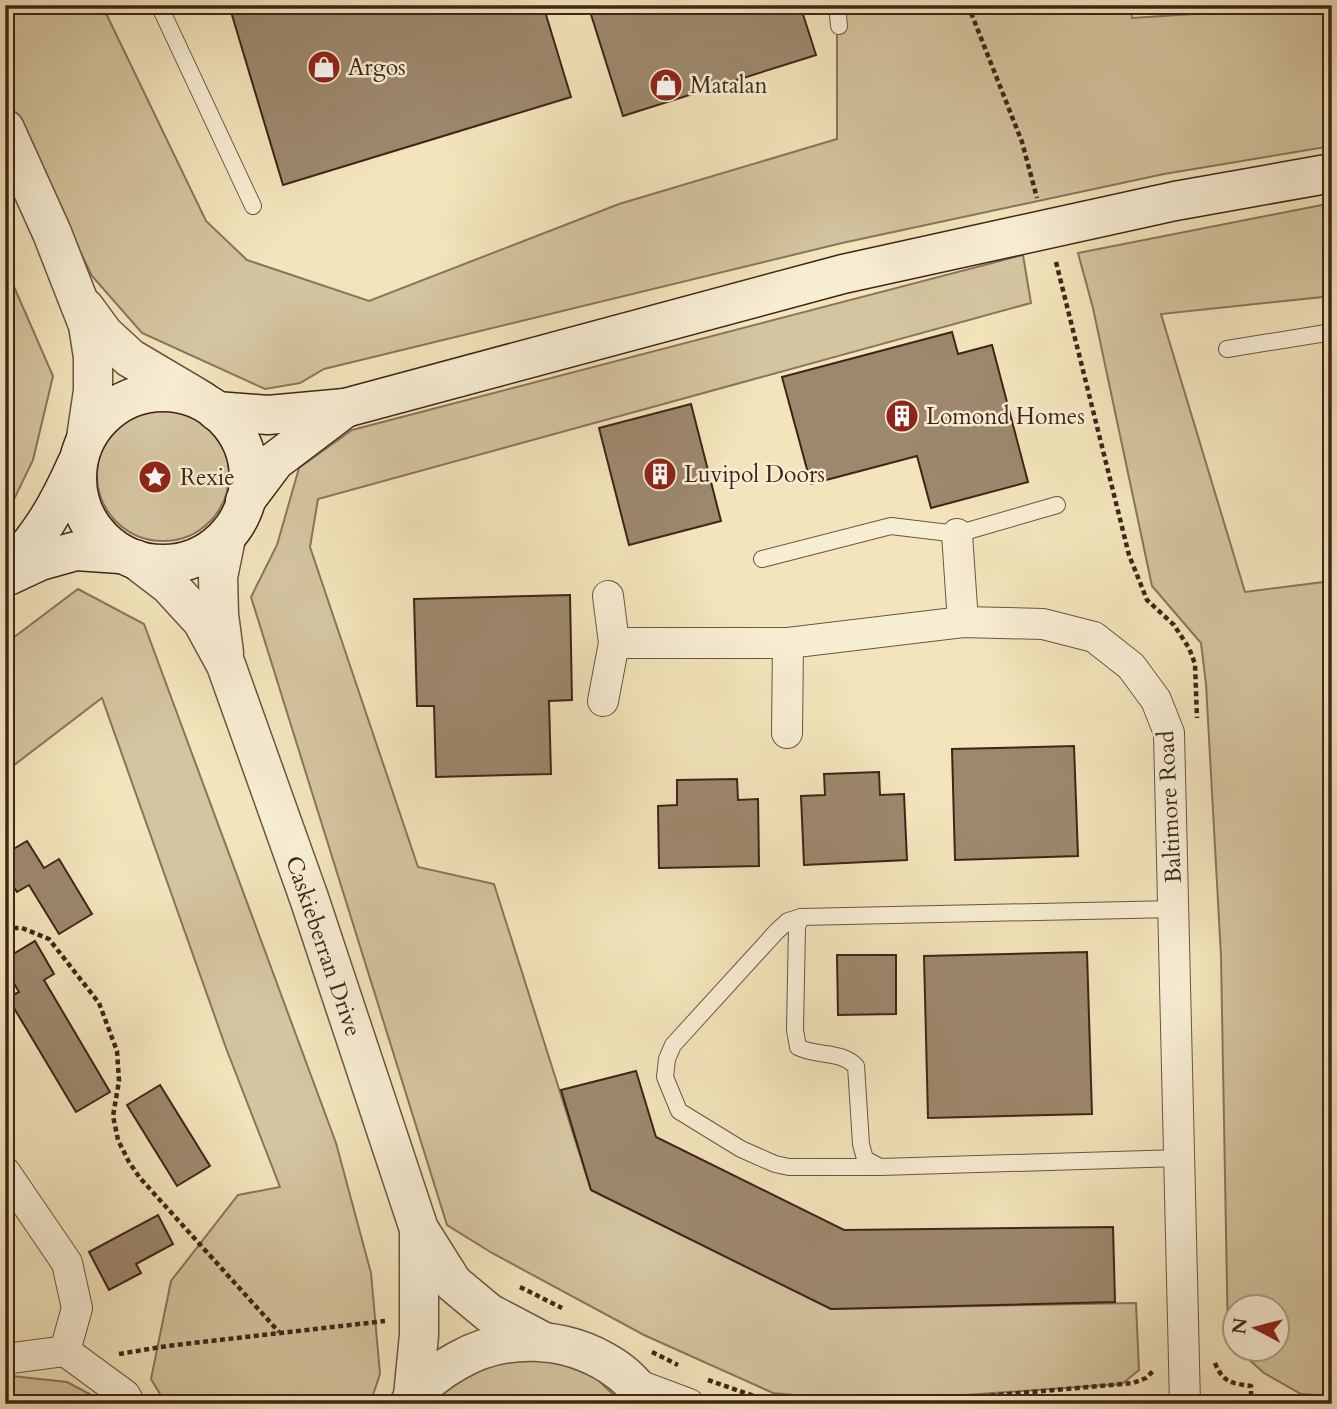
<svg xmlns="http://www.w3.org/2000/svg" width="1337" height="1409" viewBox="0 0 1337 1409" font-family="Cardo,serif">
	<rect width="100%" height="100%" fill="#f3e4bb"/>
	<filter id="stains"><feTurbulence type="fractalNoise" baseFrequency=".00286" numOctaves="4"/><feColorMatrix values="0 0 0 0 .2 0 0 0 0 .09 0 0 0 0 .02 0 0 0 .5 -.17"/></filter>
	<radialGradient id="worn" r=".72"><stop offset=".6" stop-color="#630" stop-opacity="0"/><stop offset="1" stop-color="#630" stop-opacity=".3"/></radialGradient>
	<g fill="#d4c49f" stroke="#8a745c" stroke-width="2">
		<path d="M 5,5 L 102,5 L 206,221 L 247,260 L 369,301 L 619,204 L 837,139 L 837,5 L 1130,5 L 1132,18 L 1332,5 L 1332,146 L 1164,174 L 842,243 L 324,369 L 300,383 L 265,389 L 142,333 L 92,276 L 5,98 Z"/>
		<path d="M 1332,203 L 1332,296 L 1161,314 L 1245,592 L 1332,581 L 1332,1396 L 1301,1394 L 1264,1373 L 1238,1350 L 1278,1350 L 1278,1308 L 1236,1308 L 1235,1347 L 1228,1341 L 1221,956 L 1206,684 L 1201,643 L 1152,586 L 1093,308 L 1078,253 Z"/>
		<path d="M 1023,255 L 1031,303 L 318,499 L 310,547 L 418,867 L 494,884 L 591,1190 L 831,1309 L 1136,1303 L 1139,1370 L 1122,1384 L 865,1402 L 773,1393 L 644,1335 L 492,1253 L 447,1225 L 251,597 L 277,545 L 299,468 L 352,430 Z"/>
		<path d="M 5,266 L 53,376 L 33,460 L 5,518 Z"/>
		<circle cx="163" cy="475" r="66"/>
		<path d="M 78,589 L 144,624 L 336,1143 L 371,1273 L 380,1374 L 370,1404 L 166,1404 L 151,1379 L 171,1281 L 238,1195 L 280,1187 L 226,1048 L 102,698 L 5,772 L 5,644 Z"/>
		<path d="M 520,1359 L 559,1362 L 596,1378 L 623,1404 L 434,1404 C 455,1375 487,1366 520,1359 Z"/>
		<path d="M 12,1376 L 67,1382 L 99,1399 L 101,1404 L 5,1404 L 5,1382 Z"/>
	</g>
	<g fill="#9d886d" stroke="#3f2519" stroke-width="2">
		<path d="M 229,5 L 543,5 L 571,97 L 283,185 Z"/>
		<path d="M 588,5 L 800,5 L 816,55 L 623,116 Z"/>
		<path d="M 952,332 L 958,354 L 992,345 L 1028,482 L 931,508 L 917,456 L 811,484 L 782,377 Z"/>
		<path d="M 691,404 L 721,521 L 629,545 L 599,428 Z"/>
		<path d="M 570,595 L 572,700 L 549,701 L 551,774 L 436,777 L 434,706 L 417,706 L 414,599 Z"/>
		<path d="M 1074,746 L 1078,856 L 955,860 L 952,749 Z"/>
		<path d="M 879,772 L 880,795 L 904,794 L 907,860 L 804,865 L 801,796 L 825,795 L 824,774 Z"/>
		<path d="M 737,779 L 738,800 L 758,799 L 759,866 L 659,868 L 658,806 L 677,805 L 677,780 Z"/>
		<path d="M 27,841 L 44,868 L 59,859 L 92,914 L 59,934 L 29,885 L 17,892 L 5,873 L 5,854 Z"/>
		<path d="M 35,941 L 54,974 L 44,980 L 110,1092 L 76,1112 L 8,998 L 19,992 L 5,968 L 5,959 Z"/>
		<path d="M 1087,952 L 1092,1114 L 928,1118 L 924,956 Z"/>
		<path d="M 837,955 L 896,955 L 896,1014 L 838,1015 Z"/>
		<path d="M 636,1071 L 656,1137 L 844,1230 L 1113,1227 L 1115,1302 L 831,1309 L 591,1190 L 561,1090 Z"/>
		<path d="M 160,1085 L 210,1166 L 177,1186 L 127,1105 Z"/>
		<path d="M 158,1215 L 173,1244 L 136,1264 L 141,1273 L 109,1290 L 89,1252 Z"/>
	</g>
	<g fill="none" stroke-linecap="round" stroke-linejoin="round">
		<defs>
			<g id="service">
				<path d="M 159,5 L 253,206"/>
				<path d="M 837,5 L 839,26"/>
				<path d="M 1227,349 L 1332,332"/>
				<path d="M 762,559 L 891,526 L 957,534 L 1057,505"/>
				<path d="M 1174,909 L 801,917 L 797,927 L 795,1030 L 798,1047 C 817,1057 839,1050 856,1066 L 861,1144 L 865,1159 L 880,1167 L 1180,1158"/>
				<path d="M 801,917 L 788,921 L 777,931 L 673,1045 L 667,1059 L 665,1077 L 679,1111 L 741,1149 L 775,1164 L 789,1167 L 878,1167"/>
			</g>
			<g id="minor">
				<path d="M 957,534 L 963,622"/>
				<path d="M 614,643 L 788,643 L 963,622 L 1043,624 L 1094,637 L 1131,666 L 1156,700 L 1169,733 L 1185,1404"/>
				<path d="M 603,701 L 614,643 L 608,596"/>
				<path d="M 787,733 L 788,643"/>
				<path d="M 5,1172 L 67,1263 L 77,1308 L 65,1351"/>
				<path d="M 65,1351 L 125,1395 L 130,1404"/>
				<path d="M 5,1359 L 65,1351"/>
				<path d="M 633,1383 L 689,1404"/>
			</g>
			<g id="tertiary">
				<path d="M 5,129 L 52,233 L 88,325 L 93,357 L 93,391 L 86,438"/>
				<path d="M 85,308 L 104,334 L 130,358 L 201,400"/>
				<path d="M 135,559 L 169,585 L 202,621 L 226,665 L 309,898 L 419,1229 L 453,1283 L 489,1313 L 544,1342"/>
				<path d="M 224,653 L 219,615 L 218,577 L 226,538"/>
				<path d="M 413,1396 L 419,1335 L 419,1231"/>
				<path d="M 409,1404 C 420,1385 439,1371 457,1361 C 505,1333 566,1336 612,1366 C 628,1376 639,1390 651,1404"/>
			</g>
			<g id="secondary">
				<circle cx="163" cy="478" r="86"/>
				<path d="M 216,411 L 268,415 L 345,408 L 843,274 L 1175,201 L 1332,173"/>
				<path d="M 245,501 L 275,461 L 345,408"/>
				<path d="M 5,574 C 40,536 56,510 77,463"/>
				<path d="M 8,576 L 40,561 L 76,551 L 120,554"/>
			</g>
		</defs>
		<use href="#service" stroke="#6c5542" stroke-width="18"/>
		<use href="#minor" stroke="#6c5542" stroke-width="32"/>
		<use href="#tertiary" stroke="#6c5542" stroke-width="41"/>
		<use href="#secondary" stroke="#3f2519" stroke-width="41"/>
		<g stroke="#3f2519" stroke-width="4.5" stroke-dasharray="5 3.5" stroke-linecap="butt">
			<path d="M 968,5 L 1022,142 L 1037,198"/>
			<path d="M 1056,262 L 1129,555 L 1147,600 L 1174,625 L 1189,648 L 1195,664 L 1197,718"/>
			<path d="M 5,928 L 22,928 L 49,939 L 99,1003 L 117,1051 L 119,1081 L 113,1116 L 118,1140 L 129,1162 L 140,1178 L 279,1332"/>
			<path d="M 520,1287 L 562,1308"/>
			<path d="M 652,1352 L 678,1365"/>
			<path d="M 119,1354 L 167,1346 L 385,1321"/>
			<path d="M 1215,1363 C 1223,1383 1232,1383 1251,1386 L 1251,1404"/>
			<path d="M 708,1380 L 754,1396 L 802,1404"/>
			<path d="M 897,1404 L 1133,1383 L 1146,1378 L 1153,1371"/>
		</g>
		<use href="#service" stroke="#f7edd3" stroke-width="16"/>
		<use href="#minor" stroke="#f7edd3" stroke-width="30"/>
		<use href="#tertiary" stroke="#f7edd3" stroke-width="38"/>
		<use href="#secondary" stroke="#f7edd3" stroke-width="38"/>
	</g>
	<defs>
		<symbol id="shop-disc" viewBox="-11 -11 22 22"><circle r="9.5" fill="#8f2418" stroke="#f7edd3"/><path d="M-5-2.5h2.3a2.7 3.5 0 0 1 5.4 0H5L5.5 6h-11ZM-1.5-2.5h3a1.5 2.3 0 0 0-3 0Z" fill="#fff"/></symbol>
		<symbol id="building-disc" viewBox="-11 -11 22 22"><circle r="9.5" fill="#8f2418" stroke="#f7edd3"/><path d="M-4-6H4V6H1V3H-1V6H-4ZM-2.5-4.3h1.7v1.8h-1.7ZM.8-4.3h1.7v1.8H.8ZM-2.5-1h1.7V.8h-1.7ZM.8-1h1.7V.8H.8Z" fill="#fff"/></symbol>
		<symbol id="sight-disc" viewBox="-11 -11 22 22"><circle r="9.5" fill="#8f2418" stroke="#f7edd3"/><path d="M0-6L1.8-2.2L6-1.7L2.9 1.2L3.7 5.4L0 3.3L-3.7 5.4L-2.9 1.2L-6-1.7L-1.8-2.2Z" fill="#fff"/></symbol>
	</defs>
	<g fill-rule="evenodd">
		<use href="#shop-disc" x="305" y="48" width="38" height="38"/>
		<use href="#shop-disc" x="647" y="66" width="38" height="38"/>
		<use href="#building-disc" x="883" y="397" width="38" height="38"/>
		<use href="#building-disc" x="641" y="455" width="38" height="38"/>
		<use href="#sight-disc" x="136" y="458" width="38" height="38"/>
	</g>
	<g text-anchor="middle" stroke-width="5" stroke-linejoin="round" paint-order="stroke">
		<g font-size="23" fill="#3f2519" stroke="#f7edd3" text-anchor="start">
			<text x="348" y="75">Argos</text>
			<text x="690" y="93">Matalan</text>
			<text x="926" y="424">Lomond Homes</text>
			<text x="684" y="482">Luvipol Doors</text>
			<text x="180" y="485">Rexie</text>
		</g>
		<g font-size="23" fill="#3f2519" stroke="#f7edd3">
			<text transform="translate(1169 807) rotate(-93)" y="8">Baltimore Road</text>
			<text transform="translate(324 946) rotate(71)" y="8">Caskieberran Drive</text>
		</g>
	</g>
	<rect width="1337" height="1409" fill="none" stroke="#f3e4bb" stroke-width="28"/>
	<rect x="7" y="7" width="1323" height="1395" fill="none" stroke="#3f2519" stroke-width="3.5"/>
	<rect x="14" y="14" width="1309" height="1381" fill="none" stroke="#3f2519" stroke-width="2"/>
	<g transform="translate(1256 1328) rotate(277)"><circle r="33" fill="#f7edd3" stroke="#ad9d89" stroke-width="2"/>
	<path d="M0-5L12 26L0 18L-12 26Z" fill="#8f2418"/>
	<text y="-10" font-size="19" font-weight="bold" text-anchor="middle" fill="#3f2519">N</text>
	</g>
	<rect width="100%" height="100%" filter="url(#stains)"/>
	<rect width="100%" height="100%" fill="url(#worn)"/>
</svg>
